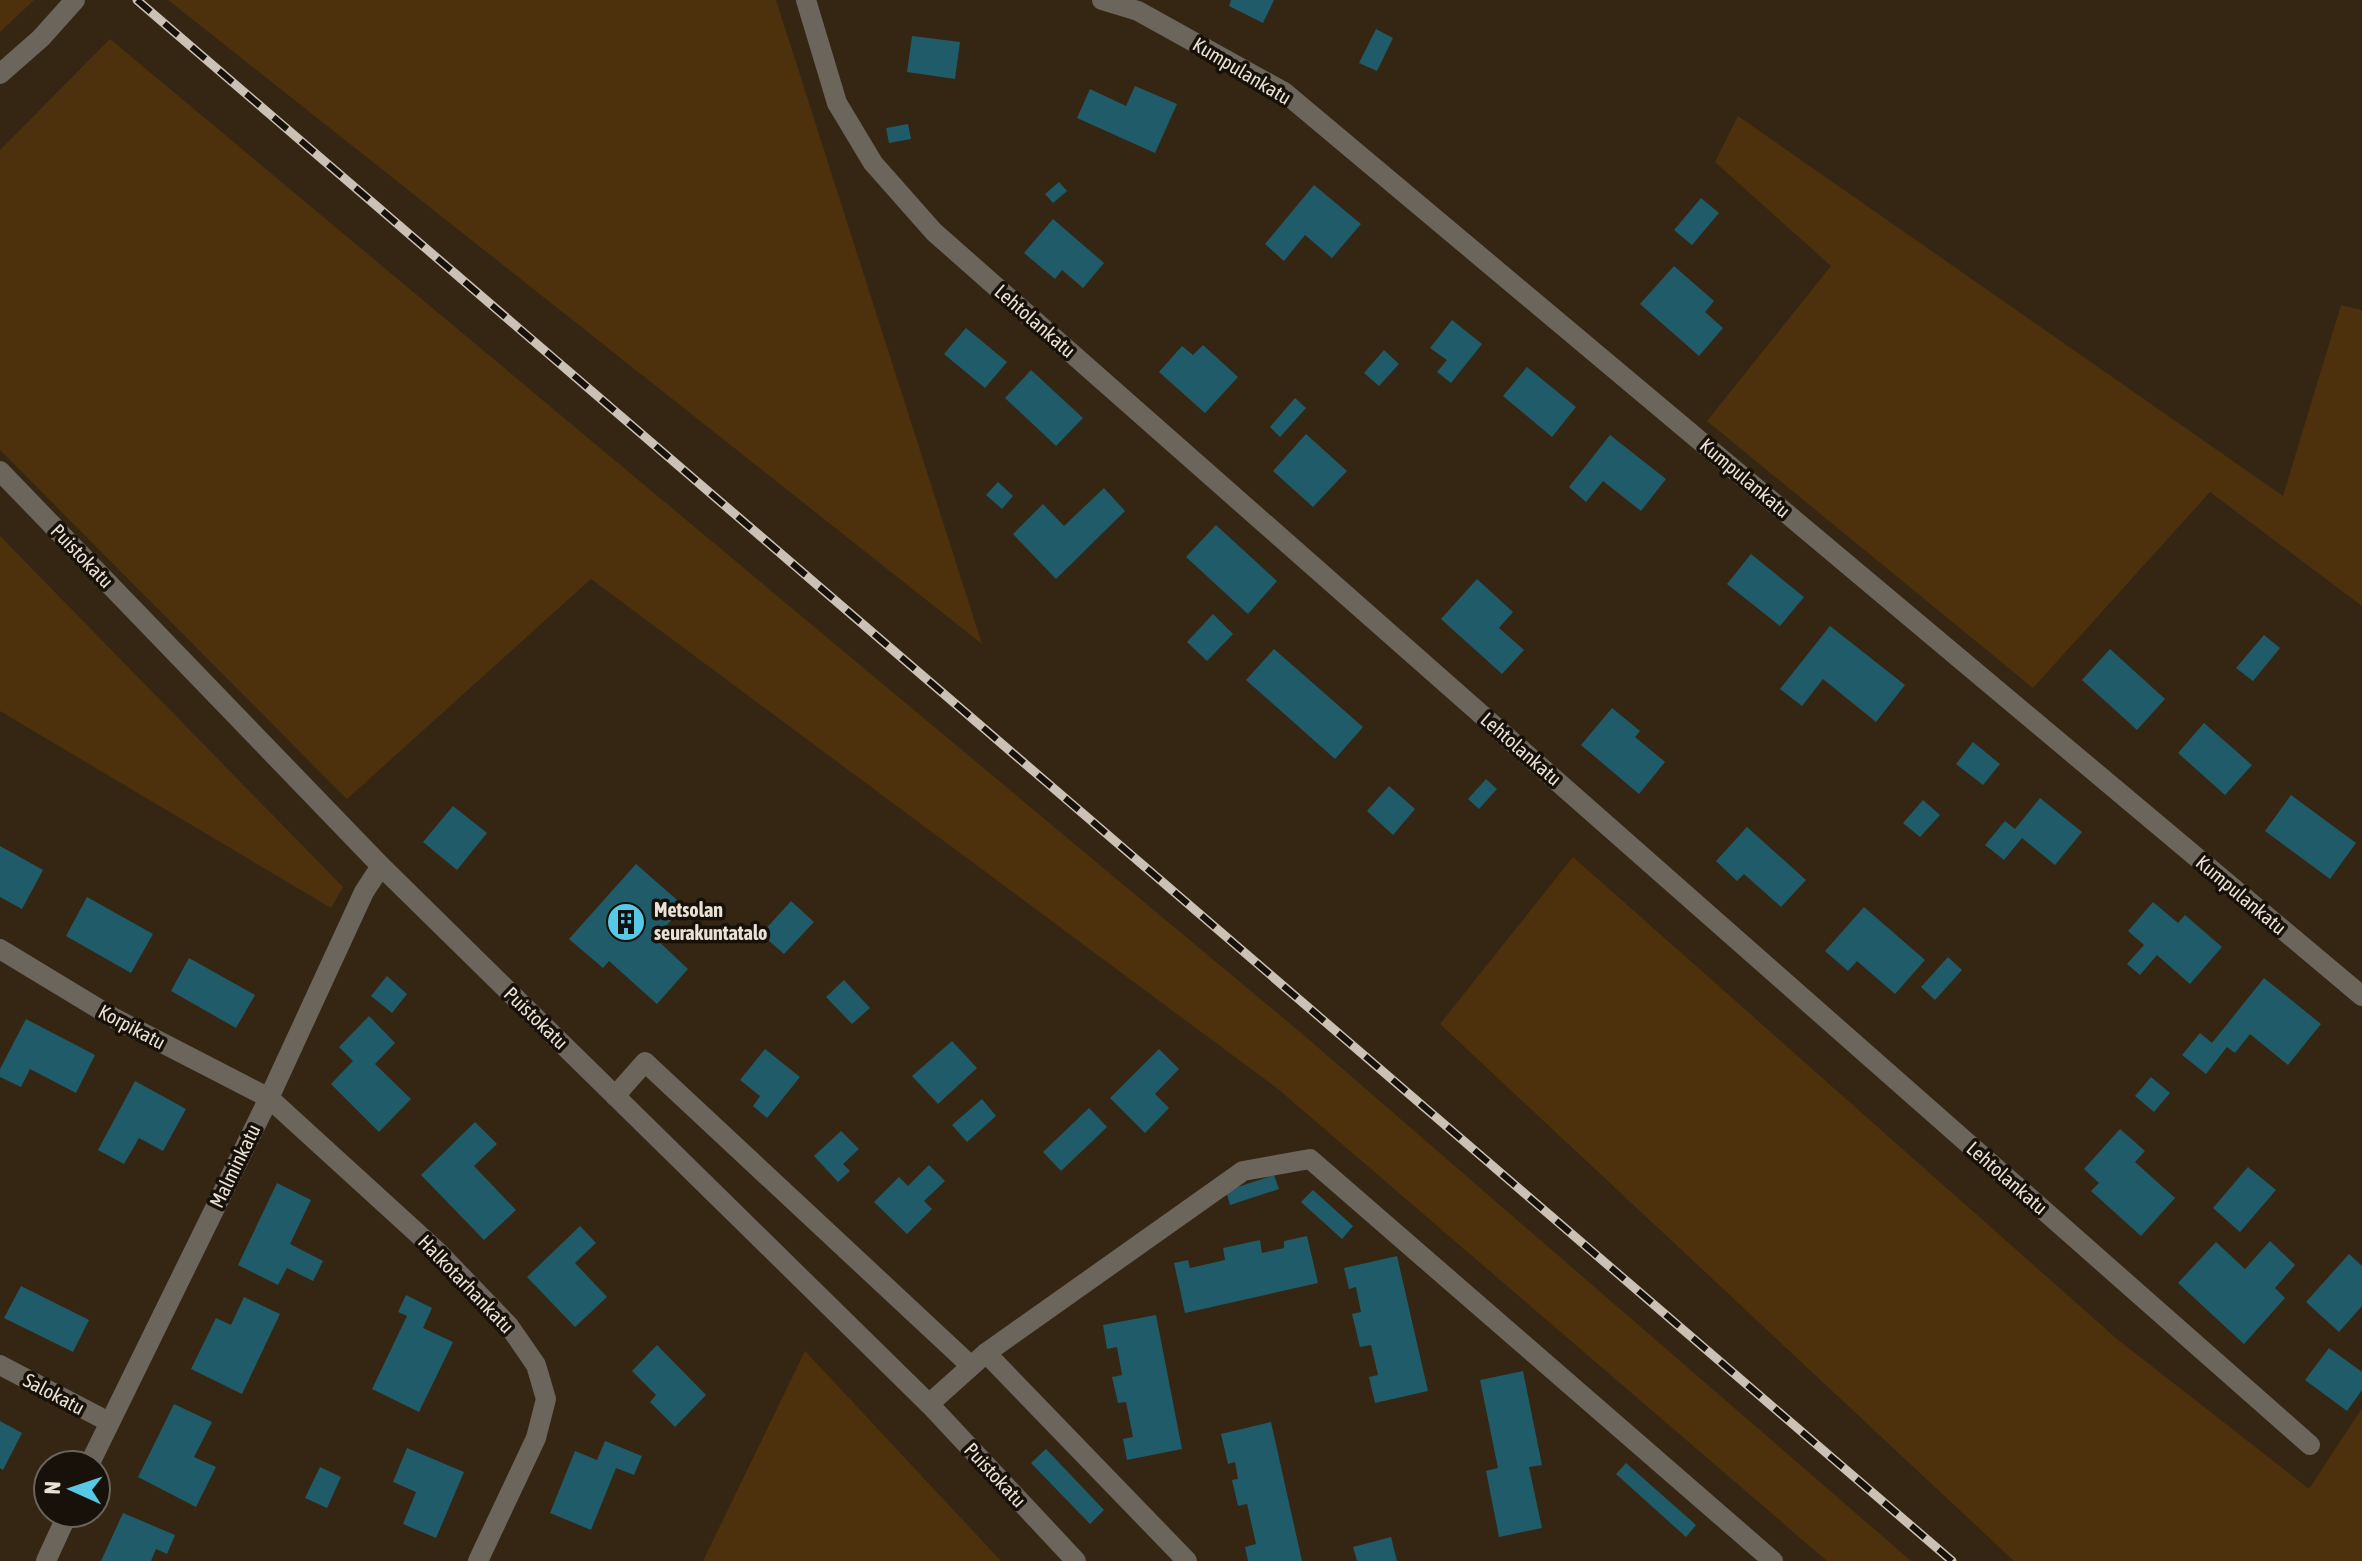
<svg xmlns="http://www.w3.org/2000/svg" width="2362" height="1561" viewBox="0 0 2362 1561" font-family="'Asap Condensed',sans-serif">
	<rect width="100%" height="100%" fill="#352613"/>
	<g fill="#4c310c">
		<path d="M 0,0 L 34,0 L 0,32 Z"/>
		<path d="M 168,0 L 776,0 L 982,644 Z"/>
		<path d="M 110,39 L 1307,1038 L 1911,1561 L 1827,1561 L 1278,1089 L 591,579 L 347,799 L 0,450 L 0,150 Z"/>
		<path d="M 1738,116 L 2283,496 L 2341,305 L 2362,310 L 2362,606 L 2210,492 L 2033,688 L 1707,421 L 1831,266 L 1715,162 Z"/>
		<path d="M 0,536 L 343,887 L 331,908 L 0,711 Z"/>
		<path d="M 1573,857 L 2117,1339 L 2309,1489 L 2362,1408 L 2362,1561 L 2014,1561 L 1440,1024 Z"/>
		<path d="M 805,1351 L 1001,1561 L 703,1561 Z"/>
	</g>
	<g fill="#1f5b69">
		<path d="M 1231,0 L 1274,0 L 1263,23 L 1229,6 Z"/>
		<path d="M 1376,29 L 1393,38 L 1377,71 L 1359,63 Z"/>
		<path d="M 912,36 L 960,42 L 955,79 L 907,72 Z"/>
		<path d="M 1135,86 L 1177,104 L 1155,153 L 1077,118 L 1090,89 L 1126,106 Z"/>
		<path d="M 908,124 L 911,139 L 889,143 L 886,128 Z"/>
		<path d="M 1059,182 L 1067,191 L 1053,203 L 1045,194 Z"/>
		<path d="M 1314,185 L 1361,224 L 1332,258 L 1305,235 L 1284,261 L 1265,244 Z"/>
		<path d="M 1701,198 L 1719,213 L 1692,245 L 1674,230 Z"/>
		<path d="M 1053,219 L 1104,263 L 1083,288 L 1062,270 L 1055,279 L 1024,253 Z"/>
		<path d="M 1674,266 L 1714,301 L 1705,312 L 1723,328 L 1699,356 L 1640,304 Z"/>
		<path d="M 1452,320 L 1482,344 L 1451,383 L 1437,372 L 1447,360 L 1430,348 Z"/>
		<path d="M 966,328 L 1007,362 L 985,388 L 944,354 Z"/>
		<path d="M 1203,345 L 1238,377 L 1205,413 L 1159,372 L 1182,346 L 1193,355 Z"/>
		<path d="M 1384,350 L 1399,364 L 1379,386 L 1364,373 Z"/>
		<path d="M 1527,367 L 1576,407 L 1552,437 L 1503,396 Z"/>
		<path d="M 1031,370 L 1083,418 L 1056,446 L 1005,398 Z"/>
		<path d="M 1295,398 L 1306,408 L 1280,437 L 1270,427 Z"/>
		<path d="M 1306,434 L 1347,471 L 1313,507 L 1273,471 Z"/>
		<path d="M 1610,435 L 1666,479 L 1641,511 L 1603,481 L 1586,502 L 1569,487 Z"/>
		<path d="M 998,482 L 1013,496 L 1002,509 L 986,495 Z"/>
		<path d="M 1104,488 L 1125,511 L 1056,579 L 1013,534 L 1043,504 L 1064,526 Z"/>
		<path d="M 1216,525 L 1277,581 L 1248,614 L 1186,557 Z"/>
		<path d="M 1751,554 L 1804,597 L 1780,626 L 1727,584 Z"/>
		<path d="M 1477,579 L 1513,612 L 1499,628 L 1524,650 L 1502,674 L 1441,619 Z"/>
		<path d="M 1213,614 L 1233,634 L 1207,661 L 1187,642 Z"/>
		<path d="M 1830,626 L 1905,685 L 1876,722 L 1823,679 L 1802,706 L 1780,689 Z"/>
		<path d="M 2264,635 L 2280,648 L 2253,681 L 2236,668 Z"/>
		<path d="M 1274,649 L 1363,727 L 1335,759 L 1246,680 Z"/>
		<path d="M 2110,649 L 2165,699 L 2137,730 L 2082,680 Z"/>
		<path d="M 1612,708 L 1640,731 L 1635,737 L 1665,762 L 1639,794 L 1581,745 Z"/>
		<path d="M 2204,723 L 2252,765 L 2225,795 L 2178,753 Z"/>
		<path d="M 1973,742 L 2000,764 L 1983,785 L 1956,764 Z"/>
		<path d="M 1486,779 L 1497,789 L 1479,809 L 1468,799 Z"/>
		<path d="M 1389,786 L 1415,809 L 1393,835 L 1367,811 Z"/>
		<path d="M 2291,795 L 2356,843 L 2330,879 L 2265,831 Z"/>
		<path d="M 2040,798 L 2082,832 L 2055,865 L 2022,838 L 2004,860 L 1985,845 L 2005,821 L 2015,829 Z"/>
		<path d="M 1923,800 L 1940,815 L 1920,837 L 1903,823 Z"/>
		<path d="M 453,806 L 487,833 L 457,870 L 423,842 Z"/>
		<path d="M 1747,827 L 1806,880 L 1781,907 L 1744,874 L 1737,881 L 1716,861 Z"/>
		<path d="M 0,846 L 43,870 L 22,909 L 0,897 Z"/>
		<path d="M 636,864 L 684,906 L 655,938 L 688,969 L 657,1004 L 609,961 L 603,968 L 569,939 Z"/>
		<path d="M 87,897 L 153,934 L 131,973 L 66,936 Z"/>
		<path d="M 791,901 L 814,922 L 784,954 L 761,934 Z"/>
		<path d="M 2153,902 L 2178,923 L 2185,915 L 2222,947 L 2190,984 L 2157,955 L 2140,975 L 2127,964 L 2144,945 L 2128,931 Z"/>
		<path d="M 1864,907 L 1925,960 L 1895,994 L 1857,961 L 1848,971 L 1825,951 Z"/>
		<path d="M 1948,957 L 1962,970 L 1935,1000 L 1921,987 Z"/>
		<path d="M 189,958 L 255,995 L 236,1028 L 171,991 Z"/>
		<path d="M 387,976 L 407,994 L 392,1013 L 371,996 Z"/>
		<path d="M 2264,978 L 2321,1024 L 2288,1065 L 2250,1034 L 2235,1053 L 2227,1047 L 2206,1074 L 2182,1055 L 2200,1033 L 2212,1043 Z"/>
		<path d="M 844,980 L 870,1008 L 852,1024 L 826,997 Z"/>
		<path d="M 369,1016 L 395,1043 L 375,1064 L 411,1099 L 379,1132 L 331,1084 L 353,1061 L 339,1047 Z"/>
		<path d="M 26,1019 L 95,1055 L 76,1093 L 30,1069 L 21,1087 L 0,1077 L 0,1069 Z"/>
		<path d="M 952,1041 L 977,1068 L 938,1104 L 912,1076 Z"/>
		<path d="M 765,1049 L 800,1077 L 767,1118 L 753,1106 L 760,1096 L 740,1080 Z"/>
		<path d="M 1159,1049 L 1179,1069 L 1155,1094 L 1169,1108 L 1145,1133 L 1110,1098 Z"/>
		<path d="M 2151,1077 L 2170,1093 L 2154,1112 L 2135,1096 Z"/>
		<path d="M 135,1081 L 186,1109 L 163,1151 L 139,1138 L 124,1164 L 98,1150 Z"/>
		<path d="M 982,1099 L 996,1116 L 967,1142 L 952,1125 Z"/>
		<path d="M 1089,1108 L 1107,1127 L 1061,1171 L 1043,1152 Z"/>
		<path d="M 475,1122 L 497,1144 L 474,1166 L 516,1210 L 484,1240 L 421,1175 Z"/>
		<path d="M 2120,1129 L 2145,1151 L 2135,1162 L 2175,1198 L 2141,1236 L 2091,1191 L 2099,1183 L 2084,1169 Z"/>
		<path d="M 841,1131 L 859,1149 L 843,1164 L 850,1171 L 838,1182 L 814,1156 Z"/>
		<path d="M 929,1165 L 945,1181 L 924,1201 L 932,1209 L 907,1234 L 874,1202 L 899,1177 L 908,1186 Z"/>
		<path d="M 2248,1167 L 2276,1190 L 2240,1232 L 2213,1208 Z"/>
		<path d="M 1274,1175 L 1279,1189 L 1230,1205 L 1226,1191 Z"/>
		<path d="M 277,1183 L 311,1200 L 290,1244 L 323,1261 L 313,1281 L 287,1268 L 278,1285 L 238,1265 Z"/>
		<path d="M 1313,1190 L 1353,1226 L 1342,1239 L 1301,1202 Z"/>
		<path d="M 580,1226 L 596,1243 L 575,1263 L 607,1297 L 575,1327 L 527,1277 Z"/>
		<path d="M 1307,1236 L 1318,1283 L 1185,1313 L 1174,1263 L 1188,1260 L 1190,1268 L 1225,1260 L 1223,1248 L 1260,1240 L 1262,1253 L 1284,1248 L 1284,1241 Z"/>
		<path d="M 2270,1241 L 2295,1265 L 2275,1288 L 2285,1298 L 2244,1344 L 2178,1283 L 2216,1242 L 2245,1269 Z"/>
		<path d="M 2349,1254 L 2362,1266 L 2362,1306 L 2339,1332 L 2306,1302 Z"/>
		<path d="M 1397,1256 L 1428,1391 L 1375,1403 L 1369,1377 L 1378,1375 L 1371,1345 L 1360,1347 L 1352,1314 L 1361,1312 L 1356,1287 L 1349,1289 L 1344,1268 Z"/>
		<path d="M 21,1286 L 89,1320 L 73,1352 L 4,1318 Z"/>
		<path d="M 406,1295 L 432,1308 L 423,1328 L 453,1342 L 419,1412 L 372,1389 L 407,1316 L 398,1312 Z"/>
		<path d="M 244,1297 L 280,1314 L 242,1394 L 191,1369 L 216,1318 L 231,1325 Z"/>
		<path d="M 1156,1315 L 1182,1449 L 1127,1460 L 1123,1439 L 1133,1437 L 1126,1402 L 1118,1403 L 1112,1377 L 1122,1375 L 1117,1347 L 1107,1349 L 1103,1325 Z"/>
		<path d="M 657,1345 L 706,1395 L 675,1427 L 650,1402 L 656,1395 L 632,1371 Z"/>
		<path d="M 2329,1348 L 2362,1372 L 2362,1390 L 2347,1411 L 2305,1380 Z"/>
		<path d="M 1523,1371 L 1542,1465 L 1529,1467 L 1542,1528 L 1499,1537 L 1486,1471 L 1498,1468 L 1480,1380 Z"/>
		<path d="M 174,1404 L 212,1422 L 194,1457 L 216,1467 L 196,1507 L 138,1477 Z"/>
		<path d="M 0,1421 L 22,1433 L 3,1470 L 0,1468 Z"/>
		<path d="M 1271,1422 L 1302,1561 L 1248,1561 L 1245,1547 L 1256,1544 L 1247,1504 L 1238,1506 L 1232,1480 L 1238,1479 L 1235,1462 L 1228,1464 L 1221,1434 Z"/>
		<path d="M 605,1441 L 642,1456 L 634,1475 L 616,1468 L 591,1530 L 550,1513 L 575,1451 L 597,1460 Z"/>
		<path d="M 407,1448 L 464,1472 L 436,1538 L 403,1524 L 416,1492 L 393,1482 Z"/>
		<path d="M 1046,1449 L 1104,1510 L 1090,1524 L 1031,1463 Z"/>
		<path d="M 1626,1463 L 1696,1525 L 1686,1537 L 1616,1474 Z"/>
		<path d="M 320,1467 L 341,1477 L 327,1508 L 305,1498 Z"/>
		<path d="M 123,1513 L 175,1535 L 167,1554 L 156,1549 L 151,1561 L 101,1561 Z"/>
		<path d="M 1391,1537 L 1397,1561 L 1357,1561 L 1353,1547 Z"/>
	</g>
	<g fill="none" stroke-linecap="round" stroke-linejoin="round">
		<g stroke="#6c655c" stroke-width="20">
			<path d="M 806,0 L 837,103 L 873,163 L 934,232 L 2310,1445"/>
			<path d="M 1102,0 L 1138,11 L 1284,92 L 2362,996"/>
			<path d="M 0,74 L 41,38 L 75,0"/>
			<path d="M 0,471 L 381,866 L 929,1404 L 1076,1561"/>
			<path d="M 0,949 L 114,1018 L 269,1098 L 439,1253 L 509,1326 L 536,1365 L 546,1399 L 536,1438 L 478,1561"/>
			<path d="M 615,1096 L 645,1062 L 971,1366"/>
			<path d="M 986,1353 L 1187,1561"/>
			<path d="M 0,1365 L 109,1422"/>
			<path d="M 929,1404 L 986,1353 L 1243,1171 L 1310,1159 L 1773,1561"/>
			<path d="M 89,1465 L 269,1098 L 364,892 L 381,866"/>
			<path d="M 46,1561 L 68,1513"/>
		</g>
		<defs>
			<path id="rail" d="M 137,0 L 1952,1561"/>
		</defs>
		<use href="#rail" stroke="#cbc1b4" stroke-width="9"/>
		<use href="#rail" stroke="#171109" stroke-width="6" stroke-dasharray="18" stroke-linecap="butt"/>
	</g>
	<defs>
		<symbol id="building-disc" viewBox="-11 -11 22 22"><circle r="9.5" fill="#58c9e4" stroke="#171109"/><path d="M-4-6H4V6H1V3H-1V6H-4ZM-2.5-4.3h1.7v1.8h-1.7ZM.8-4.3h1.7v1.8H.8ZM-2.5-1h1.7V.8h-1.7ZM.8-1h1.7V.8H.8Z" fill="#111"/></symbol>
	</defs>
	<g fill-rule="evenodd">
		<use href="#building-disc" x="604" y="900" width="44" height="44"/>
	</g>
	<g text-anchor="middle" stroke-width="7" stroke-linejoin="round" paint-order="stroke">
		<g font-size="20" fill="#eae0d5" stroke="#171109">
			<text transform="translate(1242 71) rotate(31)" y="7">Kumpulankatu</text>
			<text transform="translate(1035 321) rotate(41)" y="7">Lehtolankatu</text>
			<text transform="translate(1745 478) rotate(40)" y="7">Kumpulankatu</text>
			<text transform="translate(82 556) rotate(46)" y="7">Puistokatu</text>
			<text transform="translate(1521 749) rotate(41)" y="7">Lehtolankatu</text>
			<text transform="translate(2241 895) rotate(40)" y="7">Kumpulankatu</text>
			<text transform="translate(536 1018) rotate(44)" y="7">Puistokatu</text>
			<text transform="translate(132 1027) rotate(28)" y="7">Korpikatu</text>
			<text transform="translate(235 1166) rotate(-64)" y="7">Malminkatu</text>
			<text transform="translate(2007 1178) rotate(41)" y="7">Lehtolankatu</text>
			<text transform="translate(466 1284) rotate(46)" y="7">Halkotarhankatu</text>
			<text transform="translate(54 1394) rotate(28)" y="7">Salokatu</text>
			<text transform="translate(995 1475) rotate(47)" y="7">Puistokatu</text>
		</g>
		<g font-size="20" font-weight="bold" fill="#eae0d5" stroke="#171109" text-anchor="start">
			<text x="654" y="917">Metsolan<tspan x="654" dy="23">seurakuntatalo</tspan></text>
		</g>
	</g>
	<g transform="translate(72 1489) rotate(273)"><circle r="38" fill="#171109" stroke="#6b645b" stroke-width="2"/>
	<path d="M0-6L14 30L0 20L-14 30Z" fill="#58c9e4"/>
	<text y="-12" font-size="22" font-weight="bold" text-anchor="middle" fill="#eae0d5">N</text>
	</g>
</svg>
